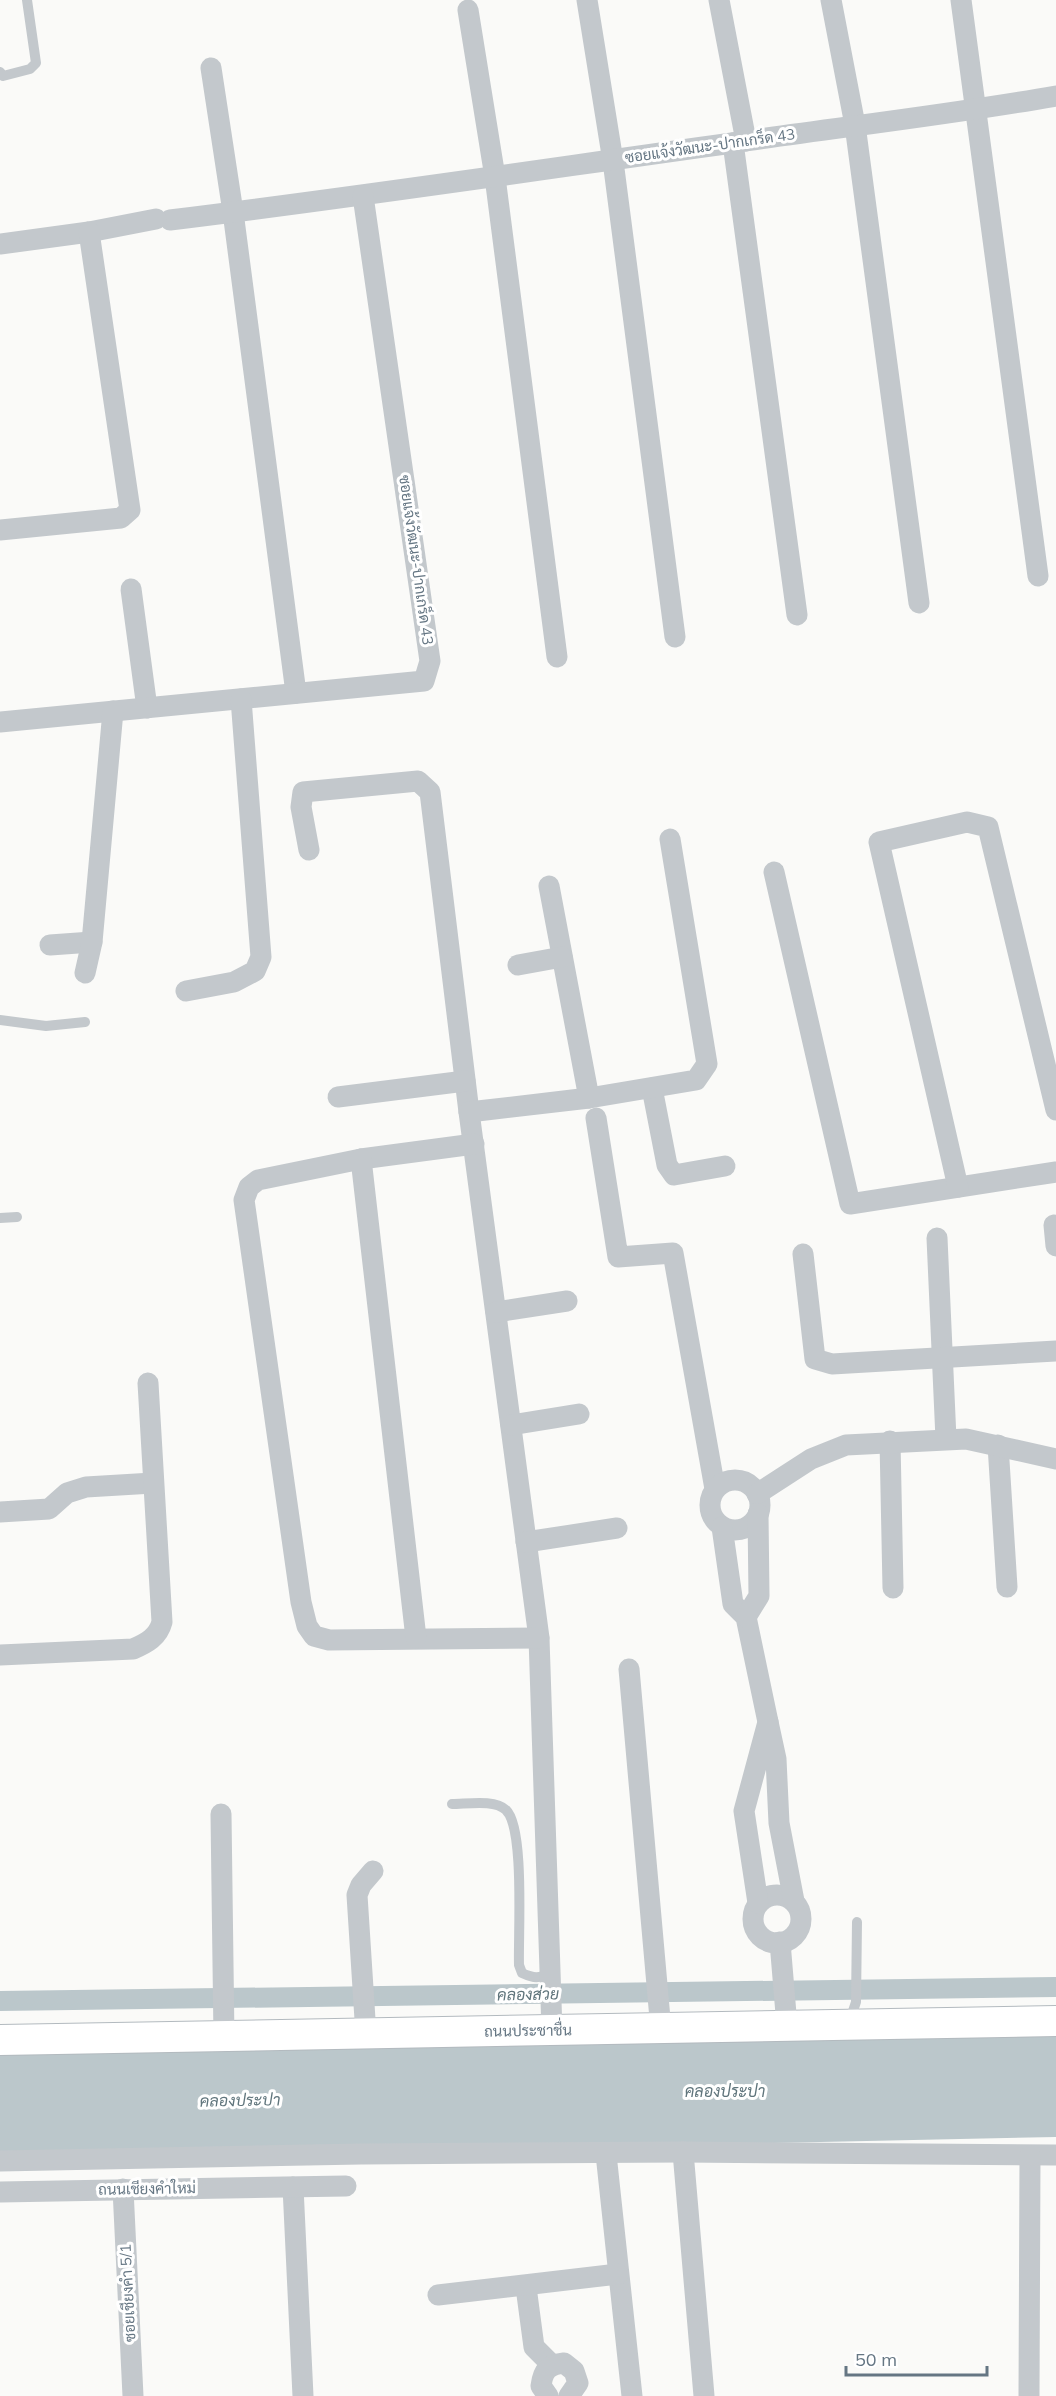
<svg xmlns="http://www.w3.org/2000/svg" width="1056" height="2396" viewBox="0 0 1056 2396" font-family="Mulish,Sarabun,sans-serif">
	<rect width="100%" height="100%" fill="#fafaf8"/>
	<path fill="#bbc7cb" d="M 1056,2032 L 1056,2137 L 685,2145 L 0,2152 L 0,2051 Z"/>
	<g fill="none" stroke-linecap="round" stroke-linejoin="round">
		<path stroke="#bbc7cb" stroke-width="20" d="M 0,2001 L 1056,1987"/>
		<defs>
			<path id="secondary" d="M 0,2040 L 1056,2021"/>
		</defs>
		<use href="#secondary" stroke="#b3babf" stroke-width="32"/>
		<g stroke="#c3c8cc" stroke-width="10">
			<path d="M 0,72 L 3,76 L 30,69 L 36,63 L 27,0"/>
			<path d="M 0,1020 L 46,1026 L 85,1022"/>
			<path d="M 0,1218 L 17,1217"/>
			<path d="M 452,1804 C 467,1804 495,1799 506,1810 C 525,1828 518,1936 519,1965 L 522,1973 C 533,1978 540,1980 550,1971"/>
			<path d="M 849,2023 L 856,2002 L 857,1922"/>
		</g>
		<g stroke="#c3c8cc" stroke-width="21">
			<path d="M 587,0 L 613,161 L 675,637"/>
			<path d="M 719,0 L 746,141"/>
			<path d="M 831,0 L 855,125 L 919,603"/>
			<path d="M 961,0 L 1038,576"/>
			<path d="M 468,10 L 495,177 L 557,657"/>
			<path d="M 211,68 L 233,212 L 296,693"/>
			<path d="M 733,143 L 797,615"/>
			<path d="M 170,220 C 358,197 545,169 732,143 C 840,127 949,115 1056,96"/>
			<path d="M 0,244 L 89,232 L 156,219"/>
			<path d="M 0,530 L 121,518 L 130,510 L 89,232"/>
			<path d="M 131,589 L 147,708"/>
			<path d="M 0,722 L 424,681 L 430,661 L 363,196"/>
			<path d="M 309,850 L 301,807 L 303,792 L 418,781 L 430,792 L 469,1112 L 539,1638 L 552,2031"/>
			<path d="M 774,872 L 850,1204 L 1056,1172"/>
			<path d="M 549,886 L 589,1098"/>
			<path d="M 50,945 L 92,942"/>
			<path d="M 518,965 L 562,957"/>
			<path d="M 85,973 L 92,942 L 113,711"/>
			<path d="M 186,991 L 234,982 L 255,971 L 261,957 L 241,699"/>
			<path d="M 652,1088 L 667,1165 L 674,1175 L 725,1166"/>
			<path d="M 338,1097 L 465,1081"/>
			<path d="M 469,1112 L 589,1098 L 696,1080 L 707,1064 L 670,839"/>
			<path d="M 596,1118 L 618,1257 L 673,1253 L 715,1489"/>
			<path d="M 474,1144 L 361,1159 L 258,1180 L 249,1187 L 244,1200 L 301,1602 L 307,1626 L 314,1636 L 329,1640 L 539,1638"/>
			<path d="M 361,1159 L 416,1638"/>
			<path d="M 958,1187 L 879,842 L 967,822 L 988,827 L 1056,1110"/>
			<path d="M 1054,1225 L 1056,1246"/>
			<path d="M 937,1238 L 946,1439"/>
			<path d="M 803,1254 L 815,1359 L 832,1364 L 1056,1351"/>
			<path d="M 496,1312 L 567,1301"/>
			<path d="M 511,1425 L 579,1414"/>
			<path d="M 890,1441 L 893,1588"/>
			<path d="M 998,1445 L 1007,1587"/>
			<circle cx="735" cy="1505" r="25"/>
			<path d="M 757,1494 L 811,1459 L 846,1445 L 966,1439 L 1056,1459"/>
			<path d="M 0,1512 L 49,1509 L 67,1493 L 86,1487 L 153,1483"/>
			<path d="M 722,1527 L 733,1604 L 746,1617 L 768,1722"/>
			<path d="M 526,1542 L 617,1528"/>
			<path d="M 746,1617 L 759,1596 L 758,1514"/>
			<path d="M 0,1655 L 133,1649 C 147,1643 158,1637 162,1622 L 148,1383"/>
			<path d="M 629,1669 L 661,2030"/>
			<path d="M 221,1814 L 224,2038"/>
			<circle cx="777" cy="1919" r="24"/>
			<path d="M 758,1903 L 744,1811 L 768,1722 L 776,1759 L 779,1823 L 794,1901"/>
			<path d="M 780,1942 L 787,2026"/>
			<path d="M 366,2035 L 357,1895 L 361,1885 L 373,1871"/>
			<path d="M 683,2152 L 704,2396"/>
			<path d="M 606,2154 L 632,2396"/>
			<path d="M 0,2161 L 361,2154 L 683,2152 L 1056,2155"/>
			<path d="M 293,2187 L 303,2396"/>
			<path d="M 123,2189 L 133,2396"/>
			<path d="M 0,2192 L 346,2186"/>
			<path d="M 526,2287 L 534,2347 L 551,2364"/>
			<path d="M 438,2295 L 618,2274"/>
			<path d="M 548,2396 L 541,2386 C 543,2370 548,2365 564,2363 L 574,2371 L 578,2383 L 569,2396"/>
			<path d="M 1029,2396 L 1030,2156"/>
		</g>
		<use href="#secondary" stroke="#fff" stroke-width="30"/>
	</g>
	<g text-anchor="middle" stroke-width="6" stroke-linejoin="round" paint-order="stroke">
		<g font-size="15" fill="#657683" stroke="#fff">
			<text transform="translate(710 146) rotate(-8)" y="5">ซอยแจ้งวัฒนะ-ปากเกร็ด 43</text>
			<text transform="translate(416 560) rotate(82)" y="5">ซอยแจ้งวัฒนะ-ปากเกร็ด 43</text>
			<text transform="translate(528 2031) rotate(-1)" y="5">ถนนประชาชื่น</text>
			<text transform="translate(147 2189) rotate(-1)" y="5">ถนนเชียงคำใหม่</text>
			<text transform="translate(128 2293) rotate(-93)" y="5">ซอยเชียงคำ 5/1</text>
		</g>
		<g font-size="16" font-style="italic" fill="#60757c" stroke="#fff">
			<text transform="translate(528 1994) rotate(-1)" y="6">คลองส่วย</text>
			<text x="725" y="2097">คลองประปา</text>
			<text transform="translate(240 2100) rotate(-1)" y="6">คลองประปา</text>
		</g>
	</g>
	<path d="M846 2366v9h141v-9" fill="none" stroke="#657683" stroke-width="3"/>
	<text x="855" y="2366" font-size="18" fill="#657683" stroke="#ffffff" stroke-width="4.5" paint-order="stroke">50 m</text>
</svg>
